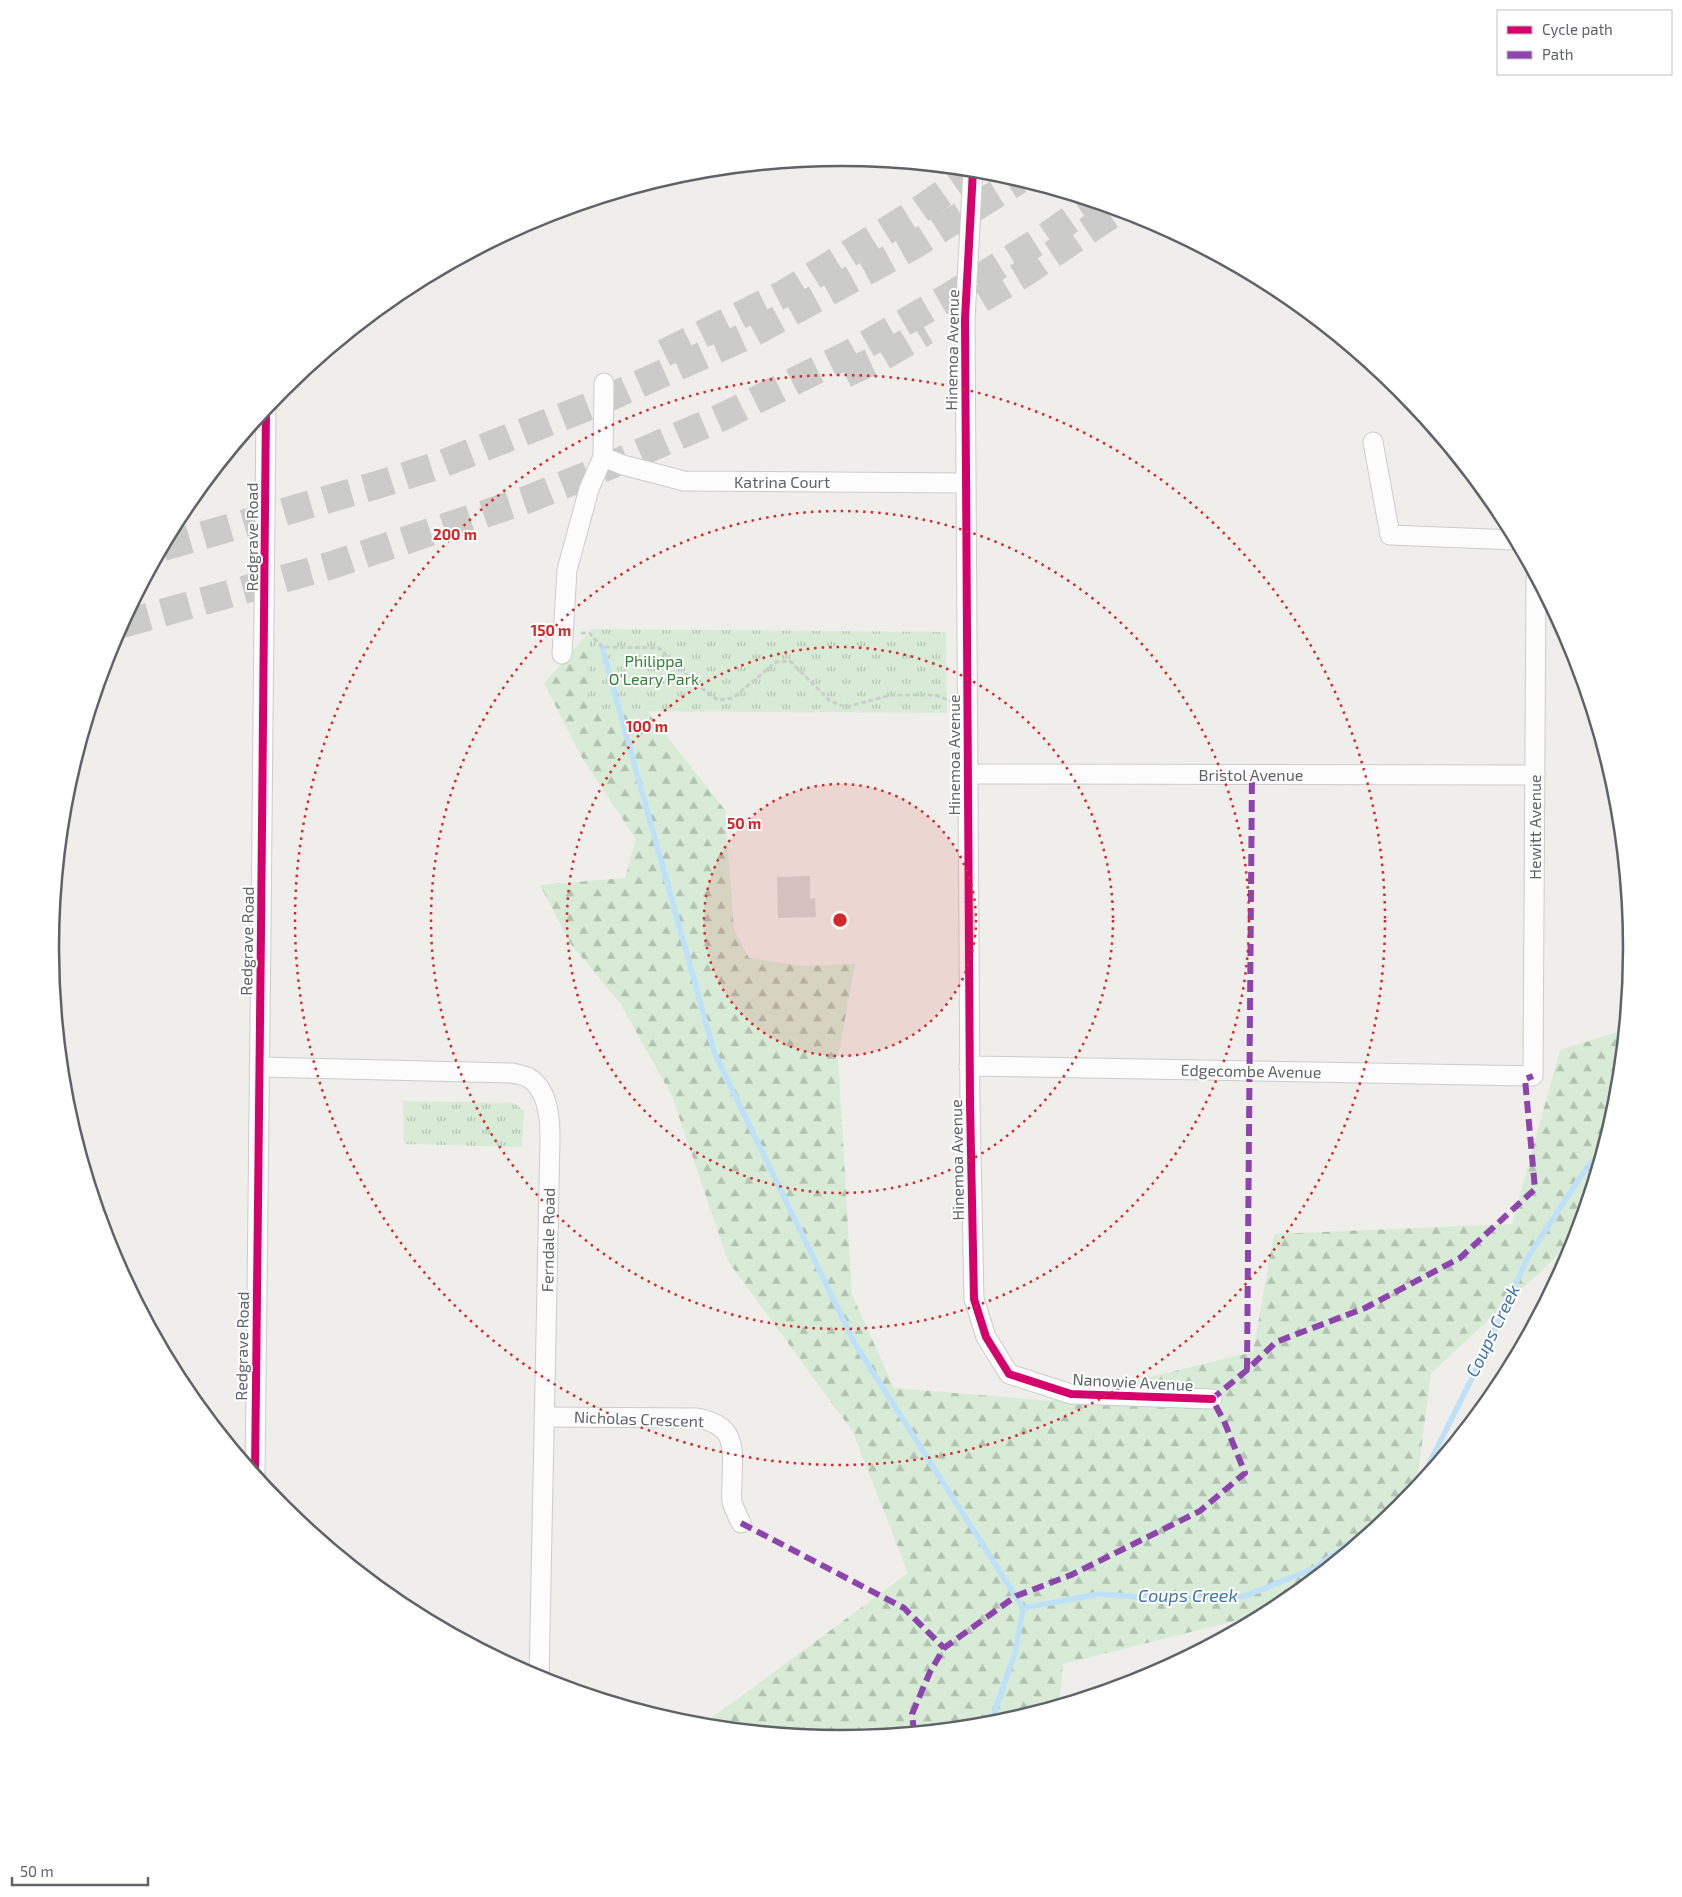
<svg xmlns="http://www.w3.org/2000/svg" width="1682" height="1897" viewBox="0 0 1682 1897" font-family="'Exo 2',sans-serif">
	<defs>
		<pattern id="forest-firs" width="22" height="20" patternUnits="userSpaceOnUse" patternTransform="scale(1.25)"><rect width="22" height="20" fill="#d8ebd6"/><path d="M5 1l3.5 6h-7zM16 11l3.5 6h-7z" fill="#b2c2b1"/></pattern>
		<pattern id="park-tufts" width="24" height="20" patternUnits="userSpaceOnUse" patternTransform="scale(1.25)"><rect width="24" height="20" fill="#d8ebd6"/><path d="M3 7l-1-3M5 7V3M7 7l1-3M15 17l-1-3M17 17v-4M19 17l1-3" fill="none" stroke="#b2c2b1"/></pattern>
	</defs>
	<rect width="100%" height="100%" fill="#efeeea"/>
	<path fill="url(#forest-firs)" d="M 587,635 L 725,810 L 734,930 L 749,958 L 804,966 L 855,964 L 838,1057 L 852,1295 L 894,1388 L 1051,1401 L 1253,1352 L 1274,1234 L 1512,1224 L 1560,1050 L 1624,1030 L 1617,1103 L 1575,1240 L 1431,1373 L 1416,1489 L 1400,1508 L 1280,1606 L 1267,1613 L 1063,1664 L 1059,1705 L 995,1724 L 841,1739 L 701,1726 L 908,1573 L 853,1432 L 728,1261 L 672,1096 L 620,1003 L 570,943 L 540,885 L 625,878 L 636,839 L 581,756 L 544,683 Z"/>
	<g fill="url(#park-tufts)">
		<path d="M 590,629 L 946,632 L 947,713 L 587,711 Z"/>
		<path d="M 403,1101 L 514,1103 L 524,1111 L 522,1147 L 404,1144 Z"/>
	</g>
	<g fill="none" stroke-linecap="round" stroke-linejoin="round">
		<g stroke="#bfe0f9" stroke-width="5.5">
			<path d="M 602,647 L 714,1052 L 855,1344 L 1023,1608"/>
			<path d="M 990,1725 L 1015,1653 L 1023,1608 L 1099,1594 L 1166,1599 L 1245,1596 L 1315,1568 L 1382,1519 L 1425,1472 L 1479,1364 L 1528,1257 L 1585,1170 L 1603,1149"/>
		</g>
	</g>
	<path fill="#d6d5d3" d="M 810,876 L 810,899 L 815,898 L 816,917 L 778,918 L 777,877 Z"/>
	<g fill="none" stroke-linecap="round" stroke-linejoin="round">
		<g stroke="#cbcbca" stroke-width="28" stroke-dasharray="28 14" stroke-linecap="butt">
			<path d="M 981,299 L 1023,274 L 1118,210"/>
			<path d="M 664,353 L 785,293 L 918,211 L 975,171"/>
			<path d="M 845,374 L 882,357 L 926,331"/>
			<path d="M 163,547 L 377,485 L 439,465 L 590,406 L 753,333 L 911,247 L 1019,180"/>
			<path d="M 122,624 L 329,566 L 526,500 L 588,475 L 722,417 L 851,353 L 945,299 L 1044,238 L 1094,203"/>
		</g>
		<defs>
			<g id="street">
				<path d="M 973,170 L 965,319 L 970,1104 L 974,1299 L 986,1337 L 1009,1374 L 1071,1394 L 1212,1399"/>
				<path d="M 1373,442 L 1390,535 L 1515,540"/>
				<path d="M 603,457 L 623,465 L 684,481 L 965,483"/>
				<path d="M 562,654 L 567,570 L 589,489 L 603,457 L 604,383"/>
				<path d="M 967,774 L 1535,775"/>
				<path d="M 969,1066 L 1533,1076 L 1536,579"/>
				<path d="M 259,1067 L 513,1073 C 518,1075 524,1075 529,1078 C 548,1090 550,1117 550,1137 L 539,1679"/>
				<path d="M 544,1417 L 697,1418 C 737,1425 733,1448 732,1482 C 732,1488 731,1496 732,1502 C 734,1509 738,1516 741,1523"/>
				<path d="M 255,1475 C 258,1119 264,764 266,408"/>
			</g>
		</defs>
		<use href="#street" stroke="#cbcccc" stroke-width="21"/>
		<path stroke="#cacfcc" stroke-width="3" stroke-dasharray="5 2.5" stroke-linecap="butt" d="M 581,633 L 589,633 L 602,647 L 659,648 L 697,685 L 718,700 L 733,698 L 776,662 L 790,661 L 830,701 L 846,707 L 891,695 L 935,695 L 951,701"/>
		<use href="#street" stroke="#fdfcfc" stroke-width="19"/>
		<g stroke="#8e44ad" stroke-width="6" stroke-dasharray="12 6" stroke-linecap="butt">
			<path d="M 1247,1370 L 1252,775"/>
			<path d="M 741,1523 L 904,1608 L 944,1648"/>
			<path d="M 914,1732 L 912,1714 L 930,1672 L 944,1648 L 1016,1596 L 1071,1575 L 1200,1511 L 1245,1473 L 1224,1421 L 1212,1399 L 1247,1370 L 1276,1342 L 1365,1308 L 1460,1258 L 1535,1189 L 1525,1079 L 1533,1076"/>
		</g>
		<defs>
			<g id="cycleway">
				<path d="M 973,170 L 965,319 L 970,1104 L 974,1299 L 986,1337 L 1009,1374 L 1071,1394 L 1212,1399"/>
				<path d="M 255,1475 C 258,1119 264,764 266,408"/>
			</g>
		</defs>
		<use href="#cycleway" stroke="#fff" stroke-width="11"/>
		<use href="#cycleway" stroke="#d6006c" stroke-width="8"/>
	</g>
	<circle cx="840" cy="920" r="136" fill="#d62828" fill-opacity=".12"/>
	<g fill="none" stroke="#d62828" stroke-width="2.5" stroke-dasharray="2.5 5">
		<circle cx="840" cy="920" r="136"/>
		<circle cx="840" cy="920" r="273"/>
		<circle cx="840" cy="920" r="409"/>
		<circle cx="840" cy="920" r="545"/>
	</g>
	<g text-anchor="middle" stroke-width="4" stroke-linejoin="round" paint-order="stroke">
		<g font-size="16" fill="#5f6368" stroke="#fff">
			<text transform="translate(952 350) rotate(-89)" y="6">Hinemoa Avenue</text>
			<text x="782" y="488">Katrina Court</text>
			<text transform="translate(252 537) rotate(-90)" y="6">Redgrave Road</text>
			<text transform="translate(954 755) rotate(-90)" y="6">Hinemoa Avenue</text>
			<text x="1251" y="781">Bristol Avenue</text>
			<text transform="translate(1535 827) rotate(-90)" y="6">Hewitt Avenue</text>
			<text transform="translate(247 941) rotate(-89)" y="6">Redgrave Road</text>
			<text transform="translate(1251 1071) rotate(1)" y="6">Edgecombe Avenue</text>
			<text transform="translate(957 1160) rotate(-91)" y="6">Hinemoa Avenue</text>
			<text transform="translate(548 1240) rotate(-89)" y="6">Ferndale Road</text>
			<text transform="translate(242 1346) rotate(-89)" y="6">Redgrave Road</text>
			<text transform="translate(1133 1382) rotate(3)" y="6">Nanowie Avenue</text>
			<text transform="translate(639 1419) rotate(2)" y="6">Nicholas Crescent</text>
		</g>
		<g font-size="16" fill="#348238" stroke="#fff">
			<text x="654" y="667">Philippa<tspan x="654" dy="18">O'Leary Park</tspan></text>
		</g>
		<g font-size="18" font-style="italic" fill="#4174aa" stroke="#fff">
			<text transform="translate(1493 1331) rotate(-64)" y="6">Coups Creek</text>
			<text x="1188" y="1602">Coups Creek</text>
		</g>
	</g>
	<path d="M0 0H1682V1897H0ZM59 948a782 782 0 1 1 1564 0a782 782 0 1 1-1564 0Z" fill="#fff" fill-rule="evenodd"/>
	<path fill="none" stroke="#5f6368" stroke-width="2.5" d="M59 948a782 782 0 1 1 1564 0a782 782 0 1 1-1564 0Z"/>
	<circle cx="840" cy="920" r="8" fill="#d62828" stroke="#fff" stroke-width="2.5"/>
	<g font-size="15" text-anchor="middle" font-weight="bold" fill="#d62828" stroke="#fff" stroke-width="4" stroke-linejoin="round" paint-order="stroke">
		<text x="455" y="540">200 m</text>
		<text x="551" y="636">150 m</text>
		<text x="647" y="732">100 m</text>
		<text x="744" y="829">50 m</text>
	</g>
	<rect x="1497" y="10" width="175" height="65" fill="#ffffff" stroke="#bfc1c3"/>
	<rect x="1507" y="26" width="25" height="8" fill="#d6006c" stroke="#bfc1c3"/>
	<text x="1542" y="35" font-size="15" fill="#5f6368">Cycle path</text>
	<rect x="1507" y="51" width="25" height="8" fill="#8e44ad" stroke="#bfc1c3"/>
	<text x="1542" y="60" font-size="15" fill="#5f6368">Path</text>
	<path d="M12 1877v8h136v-8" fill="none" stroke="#5f6368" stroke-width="2.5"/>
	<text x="20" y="1877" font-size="15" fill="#5f6368" stroke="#ffffff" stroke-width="4" paint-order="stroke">50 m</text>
</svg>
